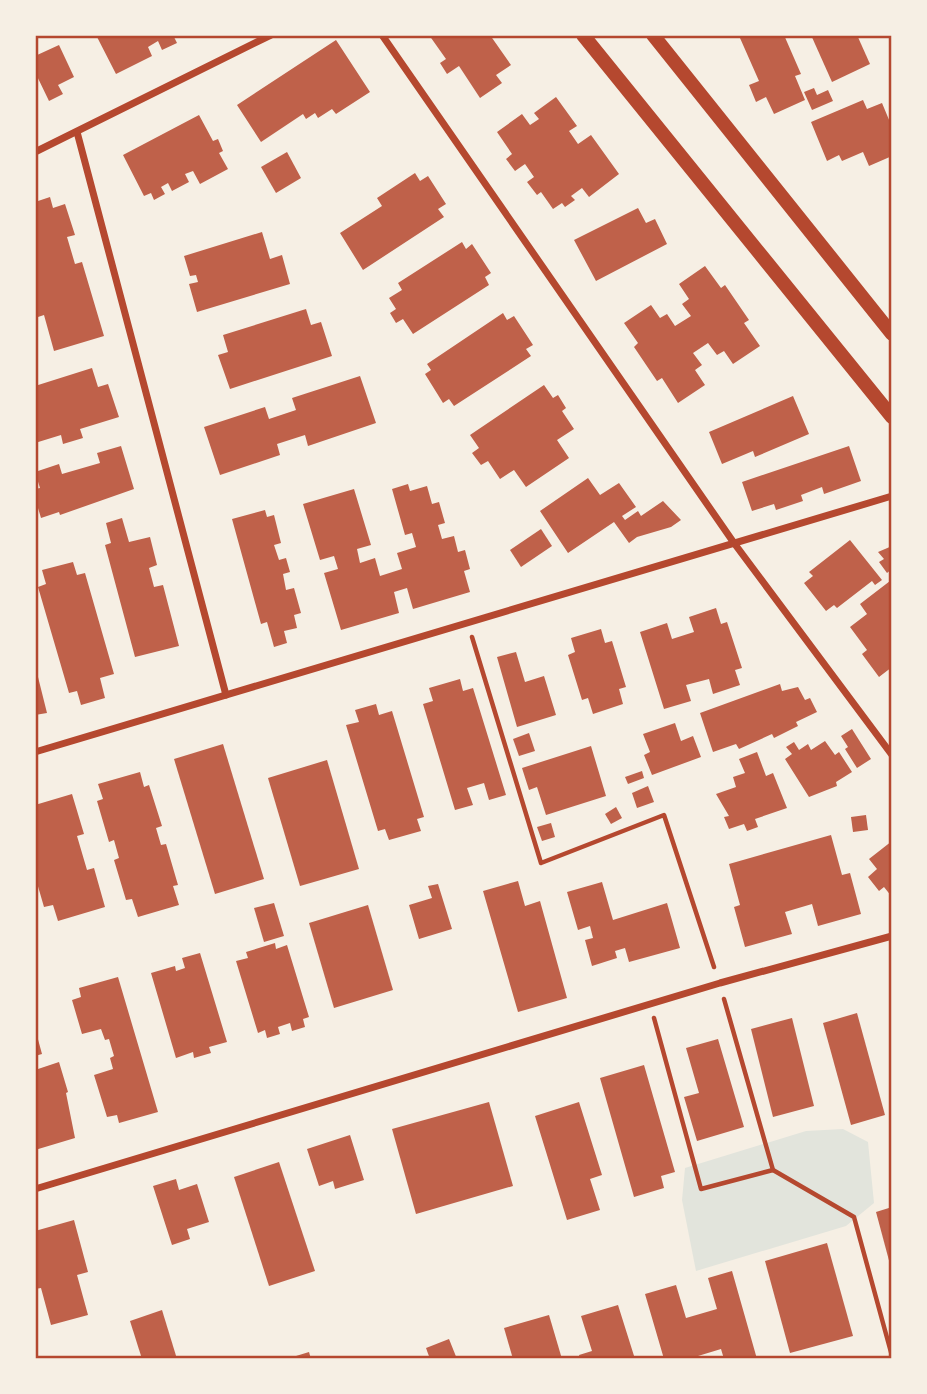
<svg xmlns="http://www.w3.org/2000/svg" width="927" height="1394" viewBox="0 0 927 1394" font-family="Inter,sans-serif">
	<rect width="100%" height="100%" fill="#f6efe4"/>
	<path fill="#e2e4dc" d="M 843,1129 L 868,1142 L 874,1203 L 846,1226 L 696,1271 L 682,1200 L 685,1168 L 806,1131 Z"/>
	<g fill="#bf614a">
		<path d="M 96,35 L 173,35 L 177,43 L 162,50 L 158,41 L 148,47 L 152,56 L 116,74 Z"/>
		<path d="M 429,35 L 490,35 L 511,65 L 496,75 L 502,83 L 480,98 L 459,66 L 447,74 L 440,63 L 446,59 Z"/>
		<path d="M 747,35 L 784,35 L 801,74 L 795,76 L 805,100 L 774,114 L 766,97 L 756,102 L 749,85 L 759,81 L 740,38 Z"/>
		<path d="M 811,35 L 857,35 L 870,64 L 832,82 Z"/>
		<path d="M 336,40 L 370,92 L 336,114 L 332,109 L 318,118 L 315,113 L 306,119 L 303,114 L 261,142 L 237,105 Z"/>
		<path d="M 59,45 L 74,77 L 58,85 L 63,94 L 49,101 L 35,72 L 35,56 Z"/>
		<path d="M 814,88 L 817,95 L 828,90 L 833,101 L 812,110 L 804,92 Z"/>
		<path d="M 556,97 L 577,126 L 569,131 L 578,144 L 591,135 L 619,174 L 589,197 L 582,188 L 571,196 L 575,200 L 565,207 L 562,203 L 553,209 L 541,192 L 537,195 L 527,182 L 534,177 L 525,164 L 515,171 L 506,159 L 512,154 L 497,132 L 522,114 L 530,125 L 539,119 L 534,113 Z"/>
		<path d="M 863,100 L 867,109 L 882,103 L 892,127 L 892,156 L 869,166 L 863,152 L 842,161 L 839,155 L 827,161 L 811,122 Z"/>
		<path d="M 199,115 L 213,141 L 218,139 L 223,151 L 219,153 L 228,169 L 200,184 L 193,171 L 185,174 L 189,182 L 172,191 L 168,183 L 161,187 L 165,194 L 154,200 L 151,193 L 144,196 L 123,155 Z"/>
		<path d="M 287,152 L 301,178 L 276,193 L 261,167 Z"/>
		<path d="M 415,173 L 420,181 L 428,176 L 446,204 L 438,209 L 444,217 L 363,270 L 340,233 L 382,206 L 377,198 Z"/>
		<path d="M 50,197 L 53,208 L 65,204 L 75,235 L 67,237 L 75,264 L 82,262 L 104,336 L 54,351 L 44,315 L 35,318 L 35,202 Z"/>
		<path d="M 638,208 L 646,223 L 655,219 L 667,244 L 596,281 L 574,240 Z"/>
		<path d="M 262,232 L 270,259 L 282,255 L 290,284 L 197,312 L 189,284 L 198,282 L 196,275 L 190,276 L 184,256 Z"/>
		<path d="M 462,242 L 466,249 L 472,244 L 491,273 L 485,277 L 489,285 L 413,334 L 403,319 L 396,323 L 390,313 L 396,309 L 389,298 L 402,290 L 398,283 Z"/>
		<path d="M 705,266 L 721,288 L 725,285 L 749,320 L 744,323 L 760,346 L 733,364 L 724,351 L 717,355 L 708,343 L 693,353 L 702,365 L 695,370 L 705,385 L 678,403 L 662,378 L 657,381 L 634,347 L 638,343 L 624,323 L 651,305 L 660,318 L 667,314 L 675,326 L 691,316 L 682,304 L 689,299 L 679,284 Z"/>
		<path d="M 306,309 L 311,325 L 321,322 L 332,356 L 230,389 L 218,355 L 228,352 L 223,335 Z"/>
		<path d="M 503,313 L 507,320 L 514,316 L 533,345 L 526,349 L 531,356 L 454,406 L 449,399 L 443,403 L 425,374 L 431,370 L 427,364 Z"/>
		<path d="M 92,368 L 98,387 L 108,384 L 119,417 L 80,429 L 83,438 L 63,444 L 61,435 L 35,443 L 35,386 Z"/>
		<path d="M 360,376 L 376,423 L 308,446 L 305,435 L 277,444 L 280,455 L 220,475 L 204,427 L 265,407 L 269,419 L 296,410 L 292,398 Z"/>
		<path d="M 544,385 L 553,398 L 558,395 L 566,408 L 562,411 L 574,429 L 557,440 L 569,458 L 526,487 L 514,470 L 500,479 L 488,461 L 481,465 L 472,453 L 479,448 L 470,435 Z"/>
		<path d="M 793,396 L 809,434 L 755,457 L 753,451 L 722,464 L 709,432 Z"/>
		<path d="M 121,446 L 134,489 L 60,515 L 59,512 L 41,518 L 35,498 L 35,489 L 40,488 L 35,472 L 59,464 L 62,474 L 100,463 L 97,453 Z"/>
		<path d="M 849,446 L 861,481 L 824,494 L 822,487 L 801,495 L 803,501 L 776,510 L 774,504 L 752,511 L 742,482 Z"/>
		<path d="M 588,478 L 600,495 L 619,483 L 636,507 L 622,516 L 625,520 L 638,511 L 641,516 L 663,501 L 681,520 L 671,527 L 637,537 L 629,543 L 614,522 L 568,553 L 540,511 Z"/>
		<path d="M 408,484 L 410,491 L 427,486 L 432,504 L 439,502 L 445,523 L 438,525 L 442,539 L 454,536 L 458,552 L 465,550 L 470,569 L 464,571 L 470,592 L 413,609 L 407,588 L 394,592 L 399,613 L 341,630 L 324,573 L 338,569 L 334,556 L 320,560 L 303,504 L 354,489 L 371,545 L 357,549 L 360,563 L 375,558 L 380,576 L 402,569 L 397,553 L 416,547 L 412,533 L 405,535 L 392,489 Z"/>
		<path d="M 265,510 L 267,517 L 274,515 L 281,543 L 274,545 L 279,560 L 286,558 L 290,572 L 283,574 L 286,590 L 294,588 L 301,613 L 294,615 L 297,628 L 284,631 L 287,643 L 274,647 L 267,622 L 261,624 L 232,519 Z"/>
		<path d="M 122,518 L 129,542 L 150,537 L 157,565 L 149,568 L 154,587 L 163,585 L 179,646 L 135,657 L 105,545 L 111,543 L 106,523 Z"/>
		<path d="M 541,529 L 552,546 L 521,567 L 510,550 Z"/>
		<path d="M 850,540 L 882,580 L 875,585 L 872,581 L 837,608 L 834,605 L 826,611 L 804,583 L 813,576 L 809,572 Z"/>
		<path d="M 892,546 L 892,569 L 887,573 L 879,562 L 884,559 L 878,552 Z"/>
		<path d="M 73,562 L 77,575 L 85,573 L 114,674 L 100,678 L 105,698 L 81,705 L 77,691 L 69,693 L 38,587 L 46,584 L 42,570 Z"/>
		<path d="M 890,581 L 892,667 L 879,677 L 862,654 L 867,650 L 850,627 L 867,614 L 860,604 Z"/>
		<path d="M 716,608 L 721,624 L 727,622 L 742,668 L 735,670 L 740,685 L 713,694 L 709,679 L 686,685 L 691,701 L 664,709 L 640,632 L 667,623 L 672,639 L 694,632 L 689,617 Z"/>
		<path d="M 601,629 L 605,643 L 612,641 L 626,687 L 619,689 L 623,704 L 593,714 L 588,698 L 582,700 L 568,655 L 575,652 L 571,638 Z"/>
		<path d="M 516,652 L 525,682 L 544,676 L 556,715 L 517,727 L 497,657 Z"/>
		<path d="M 38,677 L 47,713 L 35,715 L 35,678 Z"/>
		<path d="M 460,679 L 463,691 L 473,688 L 506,795 L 489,800 L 484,783 L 467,788 L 473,805 L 455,810 L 423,704 L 433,701 L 429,688 Z"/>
		<path d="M 780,684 L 782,691 L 798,687 L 805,700 L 810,698 L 817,712 L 796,722 L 798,726 L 774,738 L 772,734 L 739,749 L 736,744 L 713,752 L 700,713 Z"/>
		<path d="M 376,704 L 379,715 L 392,711 L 424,817 L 417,819 L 421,831 L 389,840 L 385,829 L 378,831 L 346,725 L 359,722 L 355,710 Z"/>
		<path d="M 675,723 L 681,741 L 693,736 L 701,757 L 652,775 L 644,755 L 650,752 L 643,734 Z"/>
		<path d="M 852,729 L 871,759 L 857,768 L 845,749 L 848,747 L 841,736 Z"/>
		<path d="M 529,733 L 535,751 L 519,756 L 513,739 Z"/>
		<path d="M 825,741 L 835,755 L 839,752 L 852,772 L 836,782 L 837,786 L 809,797 L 785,759 L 792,754 L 786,747 L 794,742 L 799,750 L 808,744 L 811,750 Z"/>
		<path d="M 223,744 L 264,879 L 215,894 L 174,759 Z"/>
		<path d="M 591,746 L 606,796 L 546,815 L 537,787 L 529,790 L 522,768 Z"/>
		<path d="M 757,752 L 766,776 L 773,773 L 787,808 L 755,819 L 758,827 L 747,831 L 744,824 L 729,829 L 724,817 L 729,816 L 716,794 L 736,787 L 733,777 L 745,773 L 739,759 Z"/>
		<path d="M 327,760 L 359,869 L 300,886 L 268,778 Z"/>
		<path d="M 642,771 L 644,778 L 628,784 L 625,777 Z"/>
		<path d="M 140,772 L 144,787 L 149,785 L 162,826 L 156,828 L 161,845 L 166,844 L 178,885 L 173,886 L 179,905 L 138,917 L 132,899 L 126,900 L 114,860 L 119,858 L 114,840 L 109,842 L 97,801 L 103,799 L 98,784 Z"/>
		<path d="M 648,786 L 654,802 L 637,808 L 632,793 Z"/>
		<path d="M 72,794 L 84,834 L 77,836 L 87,870 L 94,868 L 105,907 L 58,921 L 53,905 L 44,907 L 35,876 L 35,805 Z"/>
		<path d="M 616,807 L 622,818 L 611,824 L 605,814 Z"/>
		<path d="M 866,815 L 868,830 L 853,832 L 851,817 Z"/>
		<path d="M 551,823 L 555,837 L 542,841 L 537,827 Z"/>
		<path d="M 831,835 L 842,875 L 850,873 L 861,914 L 818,926 L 812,904 L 785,912 L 792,934 L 745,947 L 734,907 L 740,905 L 729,864 Z"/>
		<path d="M 892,841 L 892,897 L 884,887 L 879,891 L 868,877 L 877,869 L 869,859 Z"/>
		<path d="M 518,881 L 525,906 L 540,901 L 567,998 L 518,1012 L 483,891 Z"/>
		<path d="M 602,882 L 613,920 L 667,903 L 680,948 L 629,962 L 625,948 L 615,951 L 617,958 L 592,966 L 585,940 L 593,938 L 590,926 L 578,930 L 567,892 Z"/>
		<path d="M 438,884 L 452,929 L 419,939 L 409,905 L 432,898 L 428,886 Z"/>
		<path d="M 274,903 L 284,936 L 264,942 L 254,908 Z"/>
		<path d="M 368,905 L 393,990 L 334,1008 L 309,923 Z"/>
		<path d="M 275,943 L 276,949 L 287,945 L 309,1017 L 303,1019 L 305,1027 L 292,1031 L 290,1023 L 278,1027 L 280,1034 L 267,1038 L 265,1030 L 258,1033 L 236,961 L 248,958 L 246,952 Z"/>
		<path d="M 200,953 L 227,1042 L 209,1047 L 211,1053 L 194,1058 L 193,1052 L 176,1058 L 151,973 L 175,966 L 176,971 L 185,968 L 182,958 Z"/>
		<path d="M 118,977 L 158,1112 L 119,1123 L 117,1115 L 107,1117 L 94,1075 L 113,1069 L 110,1058 L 114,1056 L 109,1039 L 105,1040 L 101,1029 L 82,1034 L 72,1000 L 81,997 L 79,988 Z"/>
		<path d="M 857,1013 L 885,1115 L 851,1125 L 823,1023 Z"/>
		<path d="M 792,1018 L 814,1106 L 773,1117 L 751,1029 Z"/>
		<path d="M 36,1032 L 42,1054 L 35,1056 L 35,1033 Z"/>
		<path d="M 718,1039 L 744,1127 L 697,1141 L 684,1097 L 699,1093 L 686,1048 Z"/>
		<path d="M 59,1062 L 68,1092 L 66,1093 L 75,1138 L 35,1150 L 35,1063 L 38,1069 Z"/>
		<path d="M 644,1065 L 675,1172 L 661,1176 L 664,1188 L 634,1197 L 600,1078 Z"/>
		<path d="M 489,1102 L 513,1186 L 416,1214 L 392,1129 Z"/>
		<path d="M 579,1102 L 602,1175 L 590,1179 L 600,1210 L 567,1220 L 535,1116 Z"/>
		<path d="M 350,1135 L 364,1180 L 335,1189 L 333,1181 L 319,1186 L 307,1149 Z"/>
		<path d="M 279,1162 L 315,1271 L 269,1286 L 234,1177 Z"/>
		<path d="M 176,1179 L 179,1190 L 197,1184 L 209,1222 L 187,1229 L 190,1239 L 172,1245 L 153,1186 Z"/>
		<path d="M 892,1207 L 892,1268 L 891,1268 L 876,1212 Z"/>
		<path d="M 74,1220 L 88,1272 L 77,1275 L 88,1315 L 51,1325 L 41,1288 L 35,1289 L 35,1231 Z"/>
		<path d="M 827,1243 L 853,1336 L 790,1353 L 765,1261 Z"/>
		<path d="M 732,1271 L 757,1359 L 724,1359 L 721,1349 L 698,1356 L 699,1359 L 664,1359 L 645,1294 L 676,1285 L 686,1318 L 717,1309 L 708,1278 Z"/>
		<path d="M 618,1305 L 635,1359 L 580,1359 L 579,1355 L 592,1351 L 581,1316 Z"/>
		<path d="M 162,1310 L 177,1359 L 142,1359 L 130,1321 Z"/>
		<path d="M 549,1315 L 562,1359 L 513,1359 L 504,1328 Z"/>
		<path d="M 449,1339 L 457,1359 L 430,1359 L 426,1348 Z"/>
		<path d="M 309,1352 L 311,1359 L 297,1359 L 296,1356 Z"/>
	</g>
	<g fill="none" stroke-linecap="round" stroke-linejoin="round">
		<g stroke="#b5482f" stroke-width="4.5">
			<path d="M 472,637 L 541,863 L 664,815 L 714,967"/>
			<path d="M 724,999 L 773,1170 L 854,1217 L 892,1356"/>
			<path d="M 654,1018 L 701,1189 L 773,1170"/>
		</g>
		<g stroke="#b5482f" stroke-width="7">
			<path d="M 382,35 L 734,543 L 892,755"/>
			<path d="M 77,132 L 226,695"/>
			<path d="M 35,152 L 271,35"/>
			<path d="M 35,752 L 892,496"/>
			<path d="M 35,1189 L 720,983 L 892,936"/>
		</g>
		<g stroke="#b5482f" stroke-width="14">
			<path d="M 583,35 L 892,417"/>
			<path d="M 653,35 L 892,334"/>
		</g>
	</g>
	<rect width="927" height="1394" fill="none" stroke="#f6efe4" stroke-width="74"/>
	<rect x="37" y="37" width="853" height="1320" fill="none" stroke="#b5482f" stroke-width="2.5"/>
</svg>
